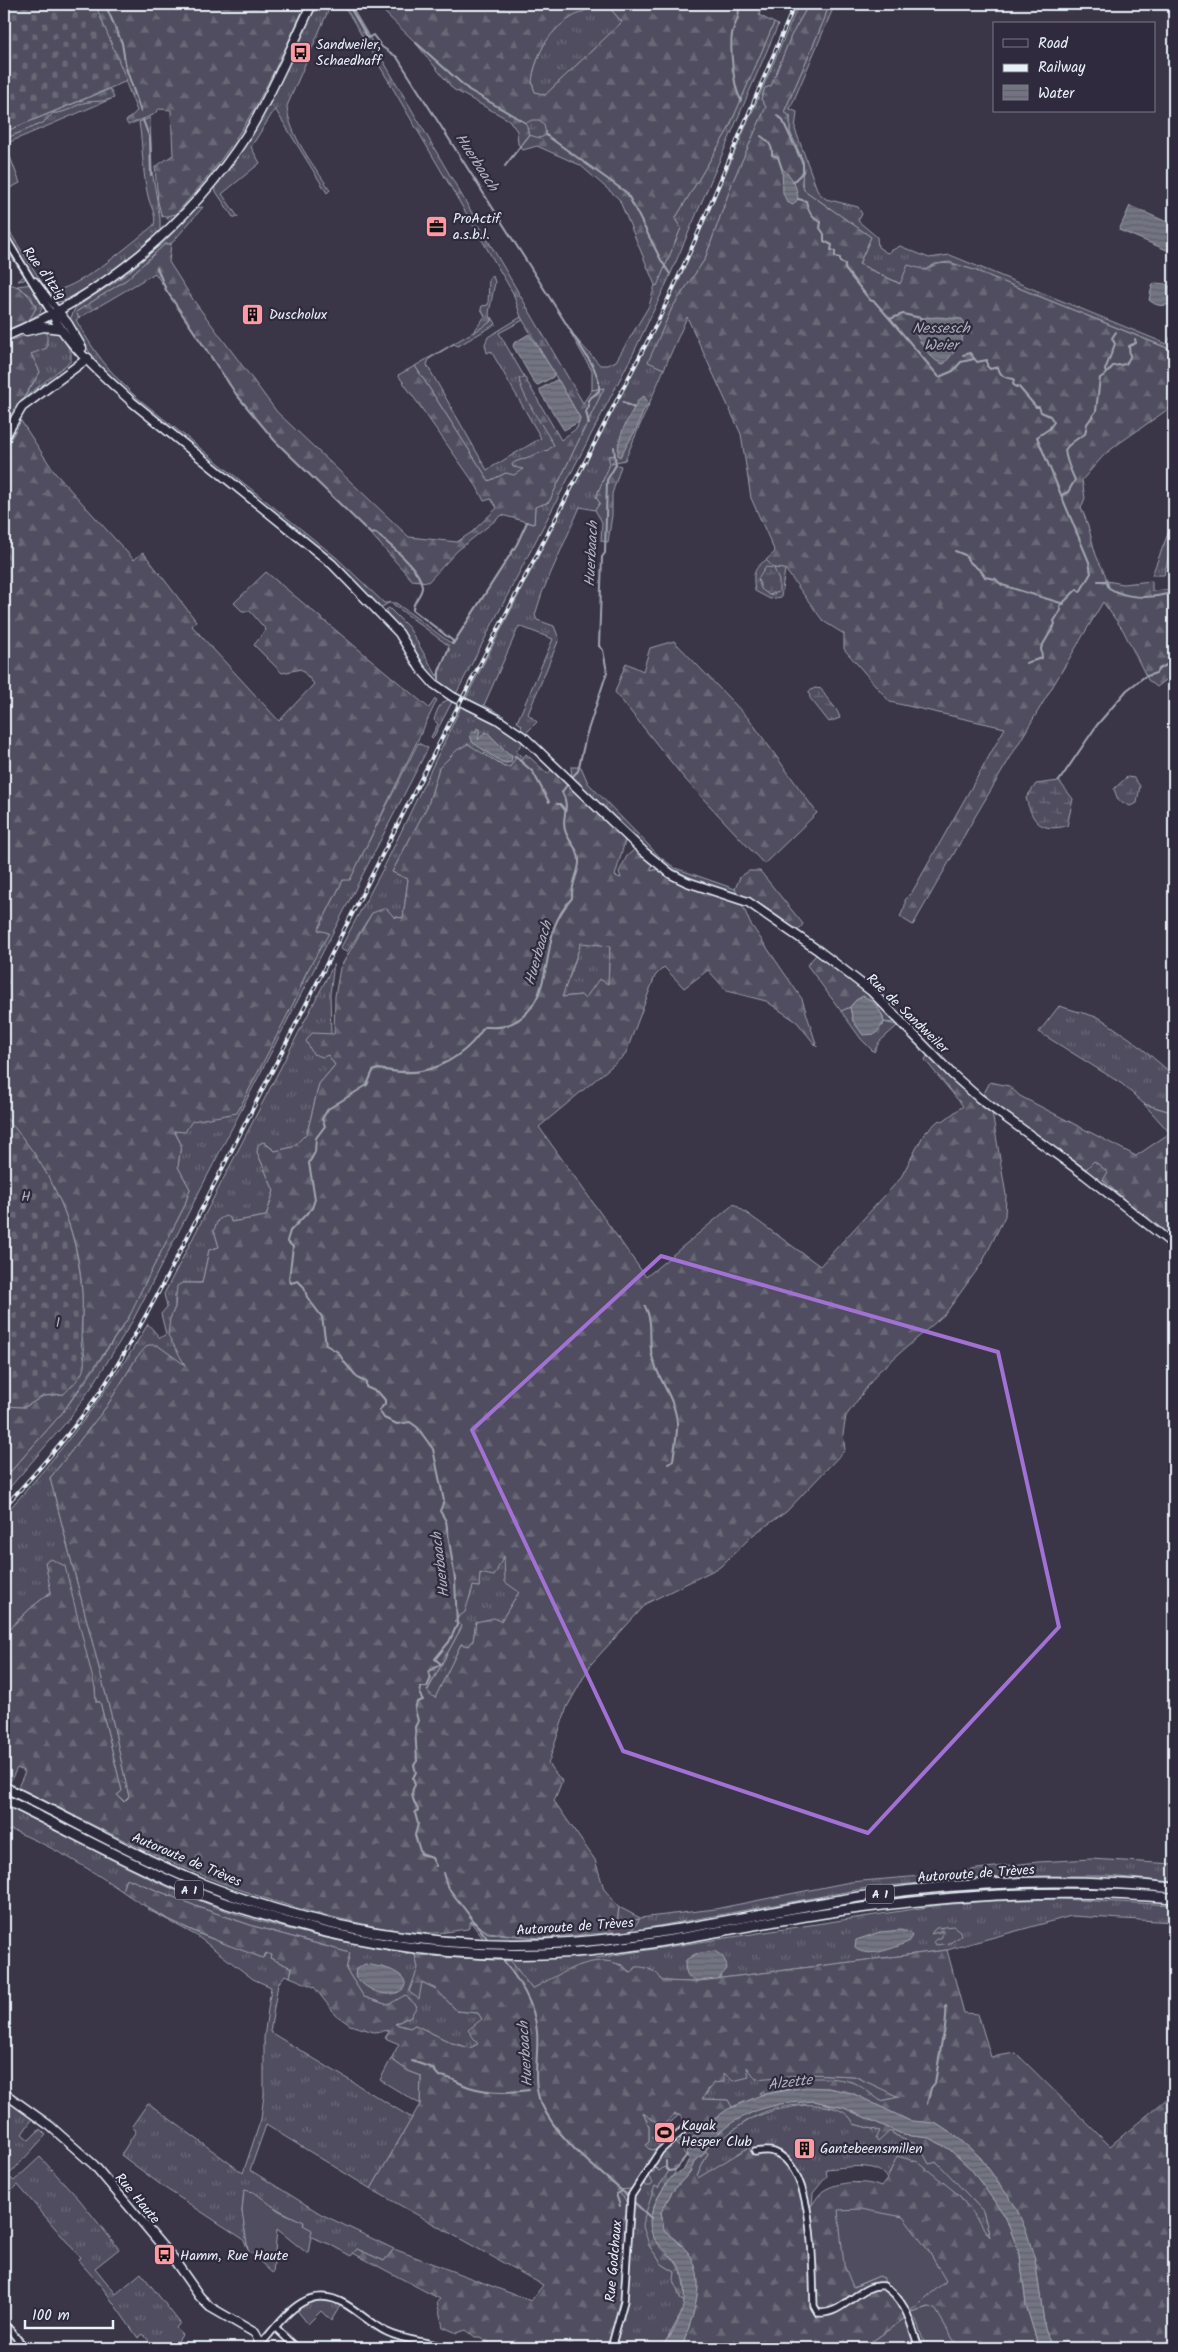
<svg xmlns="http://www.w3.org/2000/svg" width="1178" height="2352" viewBox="0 0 1178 2352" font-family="Kalam,sans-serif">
	<defs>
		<pattern id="grass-tufts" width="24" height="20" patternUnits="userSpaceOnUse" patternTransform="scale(1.25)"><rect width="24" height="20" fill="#504e5f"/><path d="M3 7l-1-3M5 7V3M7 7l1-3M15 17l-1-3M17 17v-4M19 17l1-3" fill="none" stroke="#696877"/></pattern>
		<pattern id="forest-firs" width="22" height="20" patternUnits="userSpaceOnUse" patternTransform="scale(1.25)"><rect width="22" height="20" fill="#504e5f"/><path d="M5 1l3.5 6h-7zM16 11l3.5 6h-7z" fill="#696877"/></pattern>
		<pattern id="wetland-marsh" width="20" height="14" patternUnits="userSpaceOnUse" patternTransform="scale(1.25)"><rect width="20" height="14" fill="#504e5f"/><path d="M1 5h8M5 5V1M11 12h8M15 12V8" fill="none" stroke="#696877"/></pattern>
		<pattern id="cemetery-stones" width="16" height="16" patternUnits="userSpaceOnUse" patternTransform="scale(1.25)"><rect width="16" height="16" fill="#504e5f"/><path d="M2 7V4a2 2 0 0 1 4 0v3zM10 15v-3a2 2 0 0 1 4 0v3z" fill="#696877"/></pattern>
		<pattern id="water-rules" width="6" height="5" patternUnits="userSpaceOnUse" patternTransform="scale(1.25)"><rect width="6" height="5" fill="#737482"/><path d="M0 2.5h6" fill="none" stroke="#5f6069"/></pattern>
	</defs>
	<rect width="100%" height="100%" fill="#3a3648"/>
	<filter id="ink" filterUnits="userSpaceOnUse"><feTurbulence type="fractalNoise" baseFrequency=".02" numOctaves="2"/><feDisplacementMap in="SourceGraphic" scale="10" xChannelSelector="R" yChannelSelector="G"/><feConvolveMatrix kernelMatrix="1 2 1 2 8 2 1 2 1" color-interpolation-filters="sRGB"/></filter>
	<g filter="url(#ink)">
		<g fill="url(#grass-tufts)" stroke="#9ca0ac">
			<path d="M 606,4 L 622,22 L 545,95 L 535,92 C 530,81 533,72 537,61 C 547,29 573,9 606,4 Z"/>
			<path d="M 799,4 L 809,4 L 791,36 L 771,87 L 765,88 L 761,99 L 766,107 L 733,181 L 705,259 L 672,308 L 649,362 L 664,369 L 625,460 L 611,463 L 615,455 L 609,457 L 610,464 L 596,497 L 600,503 L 595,510 L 580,507 L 542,593 L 535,615 L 537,620 L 554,626 L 559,639 L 528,714 L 537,722 L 525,734 L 520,731 L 522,725 L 517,722 L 553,639 L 519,626 L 484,705 L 504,716 L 499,718 L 466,698 L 679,281 Z"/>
			<path d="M 829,4 L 835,4 L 790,109 L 797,112 L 795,129 L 818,192 L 826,199 L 858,207 L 862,214 L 858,221 L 877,237 L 878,247 L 887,253 L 900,246 L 929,258 L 950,255 L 1167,344 L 1174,330 L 1174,341 L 1170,349 L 974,270 L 949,262 L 935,264 L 901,284 L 859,264 L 871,237 L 804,190 L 802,182 L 803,161 L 790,132 L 790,116 L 784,112 L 824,20 Z"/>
			<path d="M 321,8 L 328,11 L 287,106 C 289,136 314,165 330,190 L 327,193 L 275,109 L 251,147 L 260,163 L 222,194 L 238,217 L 233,217 L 215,190 L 214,185 L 242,148 L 289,63 L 297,54 L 301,55 L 303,51 L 297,50 C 303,37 305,13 321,8 Z"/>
			<path d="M 774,23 L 778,25 L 668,280 L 633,354 L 456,694 L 433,680 L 412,645 L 386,614 L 386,610 L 389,608 L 409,628 L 437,676 L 449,646 L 390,602 L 382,607 L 378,606 L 111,379 L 93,358 L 70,320 L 75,308 L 124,276 L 165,241 L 195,208 L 203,207 L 171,244 L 165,244 L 126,280 L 76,312 L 79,318 L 76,320 C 94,352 108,370 134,395 L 337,558 L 384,603 L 396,603 L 452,644 L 517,544 L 527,522 L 534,524 L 535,507 L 549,502 L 604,388 L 592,390 L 592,371 L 570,332 L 600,365 L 608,365 L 616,361 L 649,306 L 655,285 L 657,285 L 681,228 L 675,219 L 728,130 Z"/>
			<path d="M 274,71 L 277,73 L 247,129 L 223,163 L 172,222 L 165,217 L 168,217 L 242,129 Z"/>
			<path d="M 111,99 L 5,144 L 4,139 L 43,123 L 53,113 C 66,114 75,104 87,102 C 95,101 103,101 111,99 Z"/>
			<path d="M 150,118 L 152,170 L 160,219 L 160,233 L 99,281 L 64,301 L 58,302 L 52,299 L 15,254 L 28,274 L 24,280 L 18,281 L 24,276 L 4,246 L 4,223 L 43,284 C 47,288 51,292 57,290 C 83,285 132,243 154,225 C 157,215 150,206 148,196 C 142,171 143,146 139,122 Z"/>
			<path d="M 33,284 L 43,304 L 40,313 L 29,320 L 36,308 L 31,296 L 17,286 Z"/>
			<path d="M 492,317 L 496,324 L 458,346 L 454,344 L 429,359 L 427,365 L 487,470 L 541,438 L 491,351 L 487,353 L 485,344 L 488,337 L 521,317 L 523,320 L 499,333 L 525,378 L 520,378 L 532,406 L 554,445 L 548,450 L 515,462 L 523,469 L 514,476 L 506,473 L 489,481 L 415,366 L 492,321 Z"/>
			<path d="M 40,330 L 54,330 L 61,334 L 71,353 L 71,361 L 24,398 L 40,372 L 31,354 Z"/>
			<path d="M 1169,531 L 1174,535 L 1164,575 L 1152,575 Z"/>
			<path d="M 766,560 L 774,568 L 785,569 L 781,597 L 770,599 L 755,591 C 753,576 752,569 766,560 Z"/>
			<path d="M 454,698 L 433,738 L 431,737 L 438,724 L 434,720 C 438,707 440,701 454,698 Z"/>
			<path d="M 461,707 L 466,710 L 468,708 L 505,728 L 523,741 L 516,752 L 523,757 L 520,762 L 517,757 L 510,767 L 504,767 L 486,753 L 439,768 L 428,805 L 392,872 L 408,879 L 403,918 L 372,913 L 347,952 L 340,949 L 385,865 Z"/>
			<path d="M 418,743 L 428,748 L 133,1320 L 93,1385 L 69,1419 L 4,1494 L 4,1479 L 62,1413 L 88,1378 L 129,1317 L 137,1295 L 143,1287 L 184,1207 L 190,1189 L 178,1167 L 181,1144 L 174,1130 L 191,1121 L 297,996 L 306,973 L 328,933 L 318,930 L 343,880 L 350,879 Z"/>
			<path d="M 571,767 L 581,767 L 588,783 L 660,857 L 675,868 L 735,889 L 737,893 C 708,886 683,876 657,860 L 572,777 Z"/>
			<path d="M 581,942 L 610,946 L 608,984 L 584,1000 L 581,995 L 561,997 L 572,971 Z"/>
			<path d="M 334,964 L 330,994 L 331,1034 L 328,1055 L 335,1065 L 319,1084 L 307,1133 L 294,1147 L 275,1151 L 264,1142 L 257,1152 L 274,1191 L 266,1216 L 231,1222 L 214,1230 L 219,1247 L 209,1250 L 202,1283 L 182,1283 L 175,1296 L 175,1307 L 170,1319 L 185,1366 L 157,1345 L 137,1357 L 107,1406 L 50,1478 L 112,1718 L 129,1797 L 125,1802 L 117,1795 L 122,1791 L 100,1702 L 96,1702 L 95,1688 L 51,1592 L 32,1607 L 4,1634 L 4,1515 C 59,1455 107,1394 148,1324 L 160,1338 L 166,1334 L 161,1314 L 167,1307 L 164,1294 Z"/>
			<path d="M 1059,1006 L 1100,1018 L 1132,1040 L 1170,1072 L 1174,1068 L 1174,1113 L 1144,1104 L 1122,1084 L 1039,1032 Z"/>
			<path d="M 850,1007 L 853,1021 L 883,1026 L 884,1022 L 900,1026 L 962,1089 L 897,1026 L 879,1042 L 874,1052 L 861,1039 L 841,1011 Z"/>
			<path d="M 1045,1141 L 1086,1169 L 1094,1161 L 1109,1172 L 1103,1180 L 1148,1221 Z"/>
			<path d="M 504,1555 L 519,1592 L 501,1621 L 476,1622 L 473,1641 L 469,1646 L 461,1644 L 435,1699 L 427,1692 L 462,1626 L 454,1622 L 470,1597 L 473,1586 L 479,1587 L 480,1572 Z"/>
			<path d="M 4,1805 C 69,1837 131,1872 198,1900 C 267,1928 342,1942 415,1955 L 422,1982 L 436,1989 L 457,2011 L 478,2013 L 482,2019 L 478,2044 L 470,2048 L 452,2043 L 415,2025 L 410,2028 L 395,2024 L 411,2016 L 388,2005 L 364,1997 L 346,1969 L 350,1953 L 253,1926 L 198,1907 L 126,1878 L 122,1891 C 87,1867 51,1846 12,1830 L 4,1832 Z"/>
			<path d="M 1091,1859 L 1174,1864 L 1174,1882 L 1108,1876 L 1040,1876 L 984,1878 L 873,1887 L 631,1931 L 639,1919 L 617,1923 L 619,1907 L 640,1918 L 715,1909 L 850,1882 L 957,1873 L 977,1869 L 1038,1862 Z"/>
			<path d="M 1060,1899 L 1174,1905 L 1174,1922 L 1071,1916 L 947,1950 L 690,1982 L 662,1981 L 630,1973 L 623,1965 L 603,1961 L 577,1966 L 532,1989 L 511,1962 L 500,1961 L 470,1921 L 488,1933 L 540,1938 L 586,1935 L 596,1958 L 940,1905 L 991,1901 Z"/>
			<path d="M 147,1909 L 199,1934 L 263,1958 L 266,1953 L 271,1955 L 270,1958 L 292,1968 L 290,1977 L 285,1975 L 278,1984 L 270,2032 L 412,2118 L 371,2189 L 266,2125 L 250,2170 L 321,2214 L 394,2249 L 384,2261 L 357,2249 L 351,2256 L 329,2244 L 309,2236 L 303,2225 L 304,2223 L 244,2191 L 242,2211 L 248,2250 L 243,2239 L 165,2188 L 121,2155 L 136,2131 L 132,2126 L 148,2103 L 243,2173 L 261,2119 L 264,2095 L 264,2038 L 271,1987 L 253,1979 L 197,1936 Z"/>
			<path d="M 746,2065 L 810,2074 L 854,2076 L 900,2097 L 881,2101 L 852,2082 L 760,2093 L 761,2095 C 756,2099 740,2103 732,2107 L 728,2100 L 702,2099 L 724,2072 Z"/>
			<path d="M 10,2102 L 33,2118 L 22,2134 L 29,2140 L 40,2129 L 46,2135 L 8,2176 L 14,2181 L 40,2157 L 79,2199 L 119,2249 L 95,2268 L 116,2294 L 141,2273 L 180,2323 L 176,2328 L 182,2335 L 173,2348 L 155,2348 L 143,2334 L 138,2338 L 102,2287 L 78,2260 L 80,2257 L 18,2185 L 4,2197 L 4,2104 L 8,2106 Z"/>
			<path d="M 813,2104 C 829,2107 847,2107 854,2124 L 880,2131 L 889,2131 L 900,2138 L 919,2145 L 929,2163 L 937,2161 L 983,2211 L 991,2239 L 959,2195 L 898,2156 L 887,2179 C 877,2160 844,2168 826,2169 L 827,2176 L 813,2193 L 812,2205 L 809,2210 L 764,2153 L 750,2154 L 698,2178 L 697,2176 L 708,2153 L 705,2151 L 714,2139 L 721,2140 C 755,2112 770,2110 813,2104 Z"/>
			<path d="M 643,2112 L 679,2115 L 652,2138 L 658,2145 L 685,2122 L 694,2121 L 697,2124 L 714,2119 L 695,2135 L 687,2144 L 686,2141 L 679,2147 L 676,2144 L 694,2130 L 690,2125 L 653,2166 L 659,2171 L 664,2167 L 669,2171 L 658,2188 L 655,2186 L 650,2247 L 662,2264 L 675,2272 L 681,2300 L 685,2301 L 684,2309 L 662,2348 L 611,2348 L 625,2199 L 615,2190 L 659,2151 L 649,2149 L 645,2145 L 649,2142 L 649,2127 Z"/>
			<path d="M 314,2300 L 332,2301 L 340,2306 L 331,2321 L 321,2311 L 308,2324 L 296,2309 Z"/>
		</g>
		<g fill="url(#forest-firs)" stroke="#9ca0ac" fill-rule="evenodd">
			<path d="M 95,4 L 306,4 C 281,57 256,114 220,161 C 207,180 191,196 176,214 L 162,217 L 158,202 L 155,167 L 173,155 L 171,110 L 159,109 L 153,115 L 128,125 L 126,121 L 137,111 Z"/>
			<path d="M 337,4 L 350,4 L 583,403 L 592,390 L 604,388 L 549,502 L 535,507 L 534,524 L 502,515 L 457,551 L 428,582 L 412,580 L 371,534 L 275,441 L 236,394 L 155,273 L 79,318 L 76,312 L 126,280 L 165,244 L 171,244 L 169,262 L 194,301 L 277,412 L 409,537 L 457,542 L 472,532 L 497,508 L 491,499 L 484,501 L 477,487 L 398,375 L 415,366 L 489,481 L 506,473 L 514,475 L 523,469 L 513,467 L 512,464 L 515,462 L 548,450 L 554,445 C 545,430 520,393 519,378 L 525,378 L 561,440 L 577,428 L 580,418 L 521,317 L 513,293 L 348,12 Z"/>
			<path d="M 376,4 L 605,4 C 573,12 547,29 537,61 C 533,72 530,81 535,92 L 545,95 L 622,22 L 606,4 L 763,4 L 759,15 L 774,23 L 728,130 L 675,219 L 681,228 L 657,286 L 655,285 L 619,199 L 580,165 L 537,146 L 523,150 L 518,144 L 517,131 L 509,120 L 453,89 L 414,41 Z"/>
			<path d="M 809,4 L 829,4 L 824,20 L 784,112 L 790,116 L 790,132 L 803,161 L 802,182 L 804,190 L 871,237 L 859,264 L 900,284 L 908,265 L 926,270 C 942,258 956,265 974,270 L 1169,349 L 1174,341 L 1174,405 L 1118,444 L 1104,455 L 1082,480 L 1085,498 L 1081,508 C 1089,524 1091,539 1096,555 C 1099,564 1105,571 1107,581 L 1123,584 L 1152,581 L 1152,591 L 1174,589 L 1174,674 L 1157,687 L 1148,680 L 1123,630 L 1103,602 L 976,815 L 913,925 L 900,917 L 905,906 L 905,900 L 911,894 L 1005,728 L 890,702 L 844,649 L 844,634 L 823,621 L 785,569 L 774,568 L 766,560 L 775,552 L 751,498 L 741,434 L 687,317 L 664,369 L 648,362 L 672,308 L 705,259 L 733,181 L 766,107 L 761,99 L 765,88 L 771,86 L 791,36 Z"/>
			<path d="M 110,89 L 114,98 C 104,102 96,101 87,102 C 75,104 66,114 53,113 L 43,123 L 4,139 L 4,132 Z"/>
			<path d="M 4,141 L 20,183 L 4,191 Z"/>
			<path d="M 493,276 L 495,282 L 489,313 L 492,321 L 473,333 L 485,316 L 481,309 L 482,306 L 488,305 L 489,278 Z"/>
			<path d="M 4,283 C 20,285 29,293 36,308 L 29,320 L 4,331 Z"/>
			<path d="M 40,330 L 47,331 L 47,348 L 31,354 L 40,372 L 4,428 L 4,343 Z"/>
			<path d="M 21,421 L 55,473 L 134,560 L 143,552 L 196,621 L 192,626 L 279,721 L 314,684 L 301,669 L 282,673 L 254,645 L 266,630 L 250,611 L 242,611 L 234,603 L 266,572 L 429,708 L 435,699 L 437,700 L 350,880 L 343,880 L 318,930 L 329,933 L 306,973 L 297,996 L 237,1113 L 192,1121 L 185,1132 L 174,1131 L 181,1144 L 178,1167 L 190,1189 L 184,1207 L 143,1287 C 137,1297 135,1307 129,1317 L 62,1413 L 4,1479 L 4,1406 L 25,1407 L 43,1396 L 64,1394 L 85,1356 C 79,1331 84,1305 81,1280 C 75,1218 45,1161 4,1116 L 4,451 Z"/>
			<path d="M 615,455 L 615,459 L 611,463 L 621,466 L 612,494 L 612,515 L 608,542 L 601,541 L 602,522 L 595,510 L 600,503 L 596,497 L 610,464 L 608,456 Z"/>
			<path d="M 674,641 L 750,720 L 817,813 L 764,864 L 684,778 L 615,692 L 626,663 L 643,671 L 650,648 Z"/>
			<path d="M 468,744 L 504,767 L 510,767 L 517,756 L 520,762 L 526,754 L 548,774 L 551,770 L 556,772 L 620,833 L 625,841 L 615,876 L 621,878 L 619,872 L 627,856 L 635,849 L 652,865 L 651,871 L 656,869 L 698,890 L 742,904 L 750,923 L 802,999 L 817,1047 L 797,1022 L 766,1001 L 727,991 L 708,970 L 684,988 L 664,967 L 655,976 L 625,1055 L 539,1127 L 646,1277 L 734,1204 L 820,1266 L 900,1179 L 924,1134 L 939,1120 L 943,1121 L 963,1106 L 925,1060 L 927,1056 L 962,1089 L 992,1112 L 1006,1195 L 1005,1216 L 982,1263 L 945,1314 L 878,1372 L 846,1416 L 843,1434 L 845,1450 L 786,1512 L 754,1534 L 720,1567 L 647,1603 L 591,1664 L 567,1707 L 548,1764 L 562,1781 L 554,1801 L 595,1860 L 604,1889 L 619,1907 L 617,1923 L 640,1919 L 631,1931 L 540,1938 L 488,1932 L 471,1921 L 468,1929 C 457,1930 445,1933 434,1933 C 403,1934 367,1925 337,1918 C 220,1892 124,1841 18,1787 L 25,1772 L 17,1768 L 10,1782 L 4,1779 L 4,1634 L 32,1607 L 51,1592 L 45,1562 L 51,1559 L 65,1566 L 95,1688 L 96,1702 L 100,1702 L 122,1791 L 117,1795 L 124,1802 L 129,1797 L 112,1718 L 50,1478 L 107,1406 L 137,1357 L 148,1345 L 157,1345 L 185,1365 L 168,1335 L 170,1319 L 175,1307 L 177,1286 L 182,1283 L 202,1283 L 209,1250 L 219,1247 L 214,1230 L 218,1220 L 225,1216 L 230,1218 L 231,1222 L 266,1216 L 274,1191 L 257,1152 L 258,1145 L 263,1142 L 275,1151 L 293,1147 L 307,1133 L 319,1084 L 335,1065 L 328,1055 L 323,1057 L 313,1054 L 306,1041 L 312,1033 L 334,1034 L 335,996 L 340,968 L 372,913 L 386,908 L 394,917 L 403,918 L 408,879 L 392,872 L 428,805 L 439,768 L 457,750 ZM 581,943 L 610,946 L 608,984 L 599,979 L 585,999 L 581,995 L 562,997 ZM 504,1556 L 505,1582 L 519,1592 L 501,1621 L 494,1618 L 476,1622 L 473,1641 L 469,1646 L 461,1644 L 435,1698 L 427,1691 L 462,1626 L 454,1621 L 465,1612 L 473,1586 L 479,1587 L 480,1573 L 494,1576 Z"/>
			<path d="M 749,871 L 760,871 L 803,924 L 798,931 L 759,903 L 737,893 L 735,889 L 740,877 Z"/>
			<path d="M 816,955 L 869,993 L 894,1017 L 894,1023 L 884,1022 L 882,1014 L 856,1000 L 850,1007 L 841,1011 L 807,965 Z"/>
			<path d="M 990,1082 L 1009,1086 L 1020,1096 L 1136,1156 L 1170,1133 L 1144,1104 L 1174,1113 L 1174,1241 L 1148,1221 L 1103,1180 L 1108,1172 L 1094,1161 L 1086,1169 L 982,1097 Z"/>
			<path d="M 126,1878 L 198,1907 L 253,1926 L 350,1953 L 346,1969 L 364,1997 L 388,2005 L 405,1995 L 417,2006 L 411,2016 L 395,2024 L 410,2028 L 415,2025 L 452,2043 L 470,2048 L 478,2044 L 468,2030 L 482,2019 L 478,2013 L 457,2011 L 436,1989 L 422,1982 L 419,1999 L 409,1992 L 418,1968 L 415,1955 L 511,1961 L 532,1989 C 559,1975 603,1944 630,1973 L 633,1972 L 635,1967 C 646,1966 658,1971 662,1981 L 690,1982 L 947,1950 L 964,2013 L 978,2014 L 991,2057 L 1016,2053 L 1110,2146 L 1174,2093 L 1174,2348 L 1052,2348 L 1045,2329 L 1035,2260 L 1016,2207 L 980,2157 L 958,2138 L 935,2123 L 910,2121 L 852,2093 L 828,2088 L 788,2089 L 761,2095 L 760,2093 C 781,2078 826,2074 851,2082 C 861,2085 872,2095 881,2101 L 899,2097 L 854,2076 L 810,2074 L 756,2079 L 747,2067 L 749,2077 L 733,2081 L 724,2073 L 724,2082 L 713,2083 L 702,2099 L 728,2100 L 732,2107 L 714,2119 L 697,2124 L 694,2121 L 685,2122 L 679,2115 L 675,2114 L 662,2126 L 643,2113 L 649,2127 L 649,2142 L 645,2145 L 649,2149 L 660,2151 L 632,2189 L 616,2190 L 625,2199 L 630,2212 L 624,2301 L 611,2348 L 495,2348 L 481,2337 L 475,2337 L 466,2330 L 457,2333 L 443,2327 L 437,2302 L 440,2299 L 353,2253 L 357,2249 L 384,2261 L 394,2249 L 531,2301 L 543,2285 L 371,2189 L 420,2104 L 421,2076 L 408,2071 L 391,2059 L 399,2044 L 385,2038 L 390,2030 L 374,2032 L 350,2025 L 336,2015 L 314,1987 L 290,1977 L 292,1968 L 270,1958 L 271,1955 L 266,1953 L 263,1958 C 214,1940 165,1922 122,1891 Z"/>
			<path d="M 953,1926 L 960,1931 L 961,1936 L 950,1943 L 936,1945 L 934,1941 L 942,1937 L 942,1931 L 931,1934 L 936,1928 Z"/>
			<path d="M 814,2101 L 844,2108 L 904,2135 L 930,2138 L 949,2149 L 971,2169 L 1005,2216 L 1020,2255 L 1026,2305 L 1039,2348 L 958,2348 L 929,2307 L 910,2312 L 909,2310 L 945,2282 L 928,2250 L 854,2287 L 879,2276 L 884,2278 L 908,2316 L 863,2348 L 682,2348 C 690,2321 706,2289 693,2261 C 688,2249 674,2239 664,2230 L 661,2212 L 672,2192 L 690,2172 L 695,2160 L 702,2156 L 705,2151 L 708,2153 L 697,2176 L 698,2178 L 749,2147 L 751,2154 C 757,2153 765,2152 771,2154 C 793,2162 802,2190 809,2209 C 813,2204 818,2195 823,2191 C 838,2181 865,2180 881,2187 L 887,2179 L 897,2156 L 918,2162 L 959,2195 L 990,2237 L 983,2211 L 937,2162 L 929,2164 L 919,2145 L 900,2138 L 890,2131 L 878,2142 L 876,2139 L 880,2131 L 854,2124 C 844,2099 793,2103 770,2110 C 751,2116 736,2128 721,2140 L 714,2139 C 723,2122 760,2107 779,2104 C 790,2102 802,2102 814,2101 Z"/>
			<path d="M 674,2141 L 686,2155 L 682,2163 L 674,2167 L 675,2173 C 659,2192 640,2220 657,2243 C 662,2251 671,2255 676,2263 C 684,2274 684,2288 685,2301 L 681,2300 L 674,2280 L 675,2272 L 662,2264 L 650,2247 L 642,2224 L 655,2186 L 658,2188 L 669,2171 L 664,2167 L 659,2171 L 654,2166 L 654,2172 L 647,2175 L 653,2183 L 651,2186 L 645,2186 L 643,2180 L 662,2153 Z"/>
		</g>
		<g fill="url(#wetland-marsh)" stroke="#9ca0ac">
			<path d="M 532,120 L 539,120 L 544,124 L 546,135 L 540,138 L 529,135 L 526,123 Z"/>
			<path d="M 766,567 L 774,568 L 779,581 L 779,592 L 769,595 L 761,589 L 758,579 Z"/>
			<path d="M 815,688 L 822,689 C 826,701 836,704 840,718 L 829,722 L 810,698 L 809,691 Z"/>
			<path d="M 1127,777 L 1134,778 L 1140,786 L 1137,803 L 1130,806 L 1118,800 L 1114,789 Z"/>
			<path d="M 1059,781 L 1073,799 L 1067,826 C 1040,832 1033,823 1026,798 L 1036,784 Z"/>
		</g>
		<g fill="url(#cemetery-stones)" stroke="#9ca0ac">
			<path d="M 4,4 L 95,4 L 127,81 L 4,132 Z"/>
			<path d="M 4,1116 C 50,1165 78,1226 82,1294 C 83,1309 81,1325 81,1340 C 81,1350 87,1359 83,1370 C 81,1378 70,1387 64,1394 L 43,1396 L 25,1407 L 4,1406 Z"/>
		</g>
		<g fill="#504e5f" stroke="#9ca0ac">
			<path d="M 391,2059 L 408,2071 L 421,2076 L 420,2104 L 380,2080 Z"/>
			<path d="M 244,2190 L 254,2192 L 279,2211 L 304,2222 L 303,2225 L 312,2230 L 308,2254 L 277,2229 L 273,2274 L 248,2250 L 242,2211 Z"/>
			<path d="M 861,2209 L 903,2217 L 928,2250 L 946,2281 L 910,2311 L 911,2312 L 930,2307 L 936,2310 L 958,2348 L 926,2348 L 916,2320 L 911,2316 L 919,2348 L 863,2348 L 908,2316 L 903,2305 L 884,2286 L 884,2278 L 879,2276 L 853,2287 L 844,2265 L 838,2210 Z"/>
		</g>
		<g fill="url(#water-rules)" stroke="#a2a6b1">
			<path d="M 782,169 C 792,175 797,187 798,199 L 793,205 L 787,202 L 783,193 Z"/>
			<path d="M 1130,206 L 1174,225 L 1174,253 L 1119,230 Z"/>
			<path d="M 1155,283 L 1166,284 L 1174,289 L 1174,302 C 1165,307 1157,307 1149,300 L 1152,286 Z"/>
			<path d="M 938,317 L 962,319 L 966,325 C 964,341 954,352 944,364 C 932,363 917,339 914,328 L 921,318 Z"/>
			<path d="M 529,334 L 554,372 L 553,377 L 538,385 L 535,384 L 513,346 L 514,343 Z"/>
			<path d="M 556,380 L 559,381 L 580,418 L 579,422 L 564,430 L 540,392 L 540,389 Z"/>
			<path d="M 644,396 L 649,404 L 643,411 L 638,426 L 620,457 L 618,456 C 617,435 629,417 639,399 Z"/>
			<path d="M 477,728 L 480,730 L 478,740 L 485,732 L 488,733 L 508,753 L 512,755 L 511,762 L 506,763 L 502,762 L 473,743 L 470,736 L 472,730 L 475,732 Z"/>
			<path d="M 863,996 C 874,1001 882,1010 884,1022 L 876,1034 L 863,1035 L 853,1021 L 850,1007 L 856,1000 Z"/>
			<path d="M 901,1930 L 910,1933 L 912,1936 L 908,1942 C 894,1948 868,1959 855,1948 L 856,1940 L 880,1932 Z"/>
			<path d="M 714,1951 C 722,1955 726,1959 727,1969 L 718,1979 L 697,1981 L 688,1977 L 685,1967 L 686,1960 L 695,1954 Z"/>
			<path d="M 365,1964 C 374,1966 387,1967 395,1972 C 424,1987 384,2011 355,1976 L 356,1969 Z"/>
			<path d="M 806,2087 L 828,2088 L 852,2093 L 910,2121 L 935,2123 L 958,2138 L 980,2157 L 1016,2207 L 1027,2233 L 1035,2260 L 1045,2329 L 1052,2348 L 1039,2348 L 1026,2305 L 1020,2255 L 1005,2216 L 971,2169 L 949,2149 L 930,2138 L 904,2135 L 844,2108 L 814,2101 L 779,2104 L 755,2111 L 733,2122 L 716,2135 L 702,2156 L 695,2160 L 690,2172 L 672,2192 L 661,2212 L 664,2230 C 673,2239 688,2248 693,2261 C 706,2289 690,2321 682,2348 L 662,2348 C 665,2341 671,2335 674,2329 C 683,2313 686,2299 684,2281 C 678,2242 630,2249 660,2194 C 666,2184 671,2174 683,2171 L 689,2159 L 686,2155 L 687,2144 L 695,2135 L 726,2110 L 761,2095 Z"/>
		</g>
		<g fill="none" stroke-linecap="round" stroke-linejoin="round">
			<g stroke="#a2a6b1" stroke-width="2">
				<path d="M 105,4 L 122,43 L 126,68 L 141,112"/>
				<path d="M 348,4 L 368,38 L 373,35 L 382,47 L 397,57 L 593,366 L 599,381 L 599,391 L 588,400 L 589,407 L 586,411 L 589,424"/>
				<path d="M 738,4 C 741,19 735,20 732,34 C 730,48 733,87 741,100"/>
				<path d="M 414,41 L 469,90 L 526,123"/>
				<path d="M 777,116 L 782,119 L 803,164 L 803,172 L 793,182"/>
				<path d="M 143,120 L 150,139 L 151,175"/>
				<path d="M 546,135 L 627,193 L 661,260 L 670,274"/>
				<path d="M 761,136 C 768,141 773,146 772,155 L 778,157 L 782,169"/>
				<path d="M 505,166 L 529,135"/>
				<path d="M 798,199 L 806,201 C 808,210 812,219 821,222 L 820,228 L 824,234 L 824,241 L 832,245 L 831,250 L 835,251 L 835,257 L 840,258 L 840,262 L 845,264 L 845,269 L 870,300 L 875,302 L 890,319 L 903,314 L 921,318"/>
				<path d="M 157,268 L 166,290 L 236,394 L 275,441 L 371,534 L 376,533 C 389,545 420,568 422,586 C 423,595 412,601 413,610 L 453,641 L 452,644"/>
				<path d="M 890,319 L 939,377 L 953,371 L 961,362 L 974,359"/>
				<path d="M 963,355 L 970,353 L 977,362 L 987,360 L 987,366 L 990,369 L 998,367 C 1000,376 1005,378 1014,379 L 1013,384 L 1016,387 L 1018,386 L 1036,407 L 1039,407 L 1041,412 L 1050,416 L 1054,422 L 1049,429 L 1037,437 L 1089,562 L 1091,573 L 1080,592 L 1077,589 L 1060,606 L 1061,610 L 1054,621 L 1055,624 L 1041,648 L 1042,658 L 1026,663"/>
				<path d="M 1106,374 L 1105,370 L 1115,344 L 1112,338 L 1116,332"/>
				<path d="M 623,402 L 634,408"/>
				<path d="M 1062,495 L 1068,492 L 1075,480 C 1070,469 1066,461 1065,450 C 1068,445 1078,438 1085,434 L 1087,424 L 1096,411 L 1100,378 L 1106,374 L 1113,366 L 1126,364 L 1130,357 L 1129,346 L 1136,343 L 1135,339"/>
				<path d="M 955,551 L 965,555 C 970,567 980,566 985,577 L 995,579 L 1002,585 L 1064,604"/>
				<path d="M 1098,581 L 1106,581 L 1109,588 C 1125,598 1149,599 1167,594 L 1169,595 L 1174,593"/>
				<path d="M 453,644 L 517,544 L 527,522"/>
				<path d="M 449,649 L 439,671 L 439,683 L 449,689"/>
				<path d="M 515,756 L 533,772 L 549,802"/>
				<path d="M 572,777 L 578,771 L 586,736 L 607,672 L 603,650 L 599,646 L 602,557 L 605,553 L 607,480 L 616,465 L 614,447"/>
				<path d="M 1059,781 L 1097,725 L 1127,690 L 1144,677 L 1156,673 L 1159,669 L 1174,661"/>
				<path d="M 557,804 L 560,804 L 565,810"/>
				<path d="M 645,1306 C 654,1323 648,1338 652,1356 C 657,1378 675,1398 677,1422 C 678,1434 674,1449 673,1461 L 668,1464"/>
				<path d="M 436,1866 L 432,1858 L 421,1854 L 415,1835 L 418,1824 L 415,1813 L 418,1810 C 414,1802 409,1793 415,1785 L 413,1778 L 416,1772 L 414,1765 L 417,1761 L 415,1727 L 418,1721 L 415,1709 L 417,1702 L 423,1700 L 420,1695 L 421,1687 L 427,1687 L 431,1678 L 428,1672 L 441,1664 L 435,1659 L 449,1642 L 457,1625 L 455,1579 L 446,1521 L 440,1511 L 444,1501 L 433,1449 L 417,1427 L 410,1422 L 397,1424 L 384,1418 L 379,1410 L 385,1404 L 385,1400 L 379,1393 L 366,1387 L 366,1382 L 359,1379 L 345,1363 L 338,1352 L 326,1345 L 322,1317 L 307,1297 L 304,1287 L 298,1281 L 291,1283 L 289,1279 L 293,1247 L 287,1241 L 290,1231 L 312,1208 L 315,1199 L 309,1163 L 315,1152 L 316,1138 L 325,1126 L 322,1119 L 328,1109 L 367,1085 L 373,1071 L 378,1069 C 391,1071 407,1074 421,1071 C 446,1067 471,1049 484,1027 C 490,1027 498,1028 504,1026 C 548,1014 544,962 554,928 C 558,917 565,906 572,898 C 571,884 578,875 579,863 C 580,849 568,842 565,830 C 561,815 571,809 562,792 L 567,785"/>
				<path d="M 443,1873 L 447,1886 L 489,1941"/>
				<path d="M 501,1957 C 518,1979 535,2003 537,2032 C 539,2054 532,2080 540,2101 C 557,2140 597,2169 628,2196"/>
				<path d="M 412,2061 L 432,2068 L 439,2076 C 453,2077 457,2083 469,2087 C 488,2093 509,2093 529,2090"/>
				<path d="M 927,2104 L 931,2088 L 935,2083 L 942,2040 C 945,2034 947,2012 946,2006"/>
				<path d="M 666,2161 L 666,2168 L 669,2171 L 675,2170 L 687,2155"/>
				<path d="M 633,2201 L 651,2218"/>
				<path d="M 620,2206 L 616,2194 L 622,2191"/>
			</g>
			<defs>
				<g id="minor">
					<path d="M 4,235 L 52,314"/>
					<path d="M 35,281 L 58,311"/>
					<path d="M 755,2152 C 761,2151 769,2150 774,2152 C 816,2168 812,2269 814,2306 L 818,2313 C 845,2315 858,2283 884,2286 C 906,2299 911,2325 919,2348"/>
					<path d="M 4,2323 L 25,2348"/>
					<path d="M 276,2328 L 297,2348"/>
					<path d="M 261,2344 C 283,2319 306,2281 345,2304 C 359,2312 372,2325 387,2332 C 405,2341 427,2341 446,2348"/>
					<path d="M 611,2348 L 624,2301 L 631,2196 L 660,2151 L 690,2124"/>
				</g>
				<g id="major">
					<path d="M 58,311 L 68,324 L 82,348"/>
					<path d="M 52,314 C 69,347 105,377 132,402 L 332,564 L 399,633 L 420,668 L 434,684 L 453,697 L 497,719 L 525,738 L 644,852 L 671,874 L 687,882 L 748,902 L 819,951 L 871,991 L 952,1074 L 979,1098 L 1085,1175 L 1174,1245"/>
					<path d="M 26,331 L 44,327 L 60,329"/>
					<path d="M 4,337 C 104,295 189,225 248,133 C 273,92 291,47 312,4"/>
					<path d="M 4,438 L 22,407 L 88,358"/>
					<path d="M 4,2093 L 50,2126 L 94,2165 L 174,2260 L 200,2297 L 210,2307 L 255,2333 L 262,2348"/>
				</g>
				<g id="highway">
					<path d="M 4,1787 C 71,1819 136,1857 205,1885 C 312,1927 429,1948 543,1944 C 654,1940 762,1911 872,1895 C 972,1881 1074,1878 1174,1888"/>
					<path d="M 4,1799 C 69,1830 132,1866 200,1894 C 216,1901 234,1906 251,1911 C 345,1942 444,1957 543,1954 C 637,1951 727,1928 818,1914 C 937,1896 1055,1887 1174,1898"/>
				</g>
			</defs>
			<use href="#minor" stroke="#e8f1f8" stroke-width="9"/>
			<use href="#major" stroke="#e8f1f8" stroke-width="11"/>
			<use href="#highway" stroke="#e8f1f8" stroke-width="12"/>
			<use href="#minor" stroke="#2f2a3d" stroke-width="5.5"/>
			<use href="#major" stroke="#2f2a3d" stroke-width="8"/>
			<use href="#highway" stroke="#2f2a3d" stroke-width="9"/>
			<defs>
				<path id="rail" d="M 4,1507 C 38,1471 71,1433 100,1392 C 126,1354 147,1313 169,1273 L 453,716 L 659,319 L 693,245 L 795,4"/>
			</defs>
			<use href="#rail" stroke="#e8f1f8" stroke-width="4"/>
			<use href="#rail" stroke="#2f2a3d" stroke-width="2" stroke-dasharray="5.5" stroke-linecap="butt"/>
		</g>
	</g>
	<path fill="none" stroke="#a171d3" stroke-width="4" stroke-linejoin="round" d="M 661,1256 L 998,1352 L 1059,1627 L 868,1833 L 623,1751 L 472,1430 Z"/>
	<defs>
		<symbol id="bus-square" viewBox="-11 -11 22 22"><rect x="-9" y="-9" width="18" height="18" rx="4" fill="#ff9aa2" stroke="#2f2a3d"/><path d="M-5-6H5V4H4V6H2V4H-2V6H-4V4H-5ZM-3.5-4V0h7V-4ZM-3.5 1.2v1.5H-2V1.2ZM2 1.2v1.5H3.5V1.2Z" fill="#111"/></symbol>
		<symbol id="office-square" viewBox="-11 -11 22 22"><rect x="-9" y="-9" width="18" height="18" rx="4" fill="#ff9aa2" stroke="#2f2a3d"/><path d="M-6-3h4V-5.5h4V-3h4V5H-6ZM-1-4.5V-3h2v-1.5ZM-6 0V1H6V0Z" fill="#111"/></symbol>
		<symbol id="building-square" viewBox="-11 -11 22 22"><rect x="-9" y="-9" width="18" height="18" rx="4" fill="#ff9aa2" stroke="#2f2a3d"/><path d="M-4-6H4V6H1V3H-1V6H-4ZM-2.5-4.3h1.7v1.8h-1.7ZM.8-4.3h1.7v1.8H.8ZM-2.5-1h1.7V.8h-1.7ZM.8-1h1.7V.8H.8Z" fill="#111"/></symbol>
		<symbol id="stadium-square" viewBox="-11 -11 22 22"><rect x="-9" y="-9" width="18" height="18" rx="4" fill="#ff9aa2" stroke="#2f2a3d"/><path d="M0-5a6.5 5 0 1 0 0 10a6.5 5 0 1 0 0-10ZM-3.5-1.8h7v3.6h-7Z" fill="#111"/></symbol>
	</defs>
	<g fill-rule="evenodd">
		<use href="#bus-square" x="288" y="40" width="25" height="25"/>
		<use href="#office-square" x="424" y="214" width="25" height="25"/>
		<use href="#building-square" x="240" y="302" width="25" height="25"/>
		<use href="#stadium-square" x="652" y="2120" width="25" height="25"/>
		<use href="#building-square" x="792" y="2136" width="25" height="25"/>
		<use href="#bus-square" x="152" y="2242" width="25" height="25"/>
	</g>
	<g text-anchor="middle" stroke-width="4.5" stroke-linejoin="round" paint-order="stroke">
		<g fill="#2f2a3d" stroke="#b0b5c0" stroke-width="1">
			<rect x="175" y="1880.5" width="28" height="19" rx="4"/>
			<rect x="866" y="1884.5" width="28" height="19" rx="4"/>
		</g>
		<g font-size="12" font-weight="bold" fill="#e8f1f8">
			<text x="189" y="1894">A 1</text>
			<text x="880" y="1898">A 1</text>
		</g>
		<g font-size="14" fill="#e8f1f8" stroke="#2f2a3d" text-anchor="start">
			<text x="316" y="49">Sandweiler,<tspan x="316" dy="16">Schaedhaff</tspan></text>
			<text x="453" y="223">ProActif<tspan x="453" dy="16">a.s.b.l.</tspan></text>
			<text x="269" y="319">Duscholux</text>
			<text x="681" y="2130">Kayak<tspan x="681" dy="16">Hesper Club</tspan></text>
			<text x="820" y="2153">Gantebeensmillen</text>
			<text x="180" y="2260">Hamm, Rue Haute</text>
		</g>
		<g font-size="14" fill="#e8f1f8" stroke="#2f2a3d">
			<text transform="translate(45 273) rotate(53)" y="5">Rue d'Itzig</text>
			<text transform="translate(908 1013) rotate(44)" y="5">Rue de Sandweiler</text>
			<text transform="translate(187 1859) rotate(23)" y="5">Autoroute de Trèves</text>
			<text transform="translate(976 1873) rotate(-4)" y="5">Autoroute de Trèves</text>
			<text transform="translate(575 1926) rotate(-4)" y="5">Autoroute de Trèves</text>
			<text transform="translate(138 2198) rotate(50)" y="5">Rue Haute</text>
			<text transform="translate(613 2261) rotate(-85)" y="5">Rue Godchaux</text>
		</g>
		<g font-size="14" fill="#b3b8c2" stroke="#2f2a3d">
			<text x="26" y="1201">H</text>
			<text x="58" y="1327">I</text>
		</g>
		<g font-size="15" font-style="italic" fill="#aeb2bd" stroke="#2f2a3d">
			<text transform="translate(477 162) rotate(57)" y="5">Huerbaach</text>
			<text x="941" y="333">Nessesch<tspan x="941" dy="17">Weier</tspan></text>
			<text transform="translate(591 554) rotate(-87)" y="5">Huerbaach</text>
			<text transform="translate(538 953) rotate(-74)" y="5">Huerbaach</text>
			<text transform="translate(440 1565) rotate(-97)" y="5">Huerbaach</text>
			<text transform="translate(525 2054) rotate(-94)" y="5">Huerbaach</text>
			<text transform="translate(790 2082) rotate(-7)" y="5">Alzette</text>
		</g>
	</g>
	<rect width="1178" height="2352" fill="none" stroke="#2f2a3d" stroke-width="20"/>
	<rect x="10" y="10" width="1158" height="2332" fill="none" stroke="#e8f1f8" stroke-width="2" filter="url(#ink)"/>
	<rect x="993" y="22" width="162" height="90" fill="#2f2a3d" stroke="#797a88"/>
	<rect x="1003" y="39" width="25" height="8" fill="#2f2a3d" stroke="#797a88"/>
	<text x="1038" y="48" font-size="15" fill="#e8f1f8">Road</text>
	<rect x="1003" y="64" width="25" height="8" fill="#e8f1f8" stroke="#797a88"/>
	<text x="1038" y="72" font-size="15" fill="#e8f1f8">Railway</text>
	<rect x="1003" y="85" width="25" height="15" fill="url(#water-rules)" stroke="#797a88"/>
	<text x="1038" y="98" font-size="15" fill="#e8f1f8">Water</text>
	<path d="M25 2320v8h88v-8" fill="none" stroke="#e8f1f8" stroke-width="2.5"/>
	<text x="32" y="2320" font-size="15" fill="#e8f1f8" stroke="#2f2a3d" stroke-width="4" paint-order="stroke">100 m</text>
</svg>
